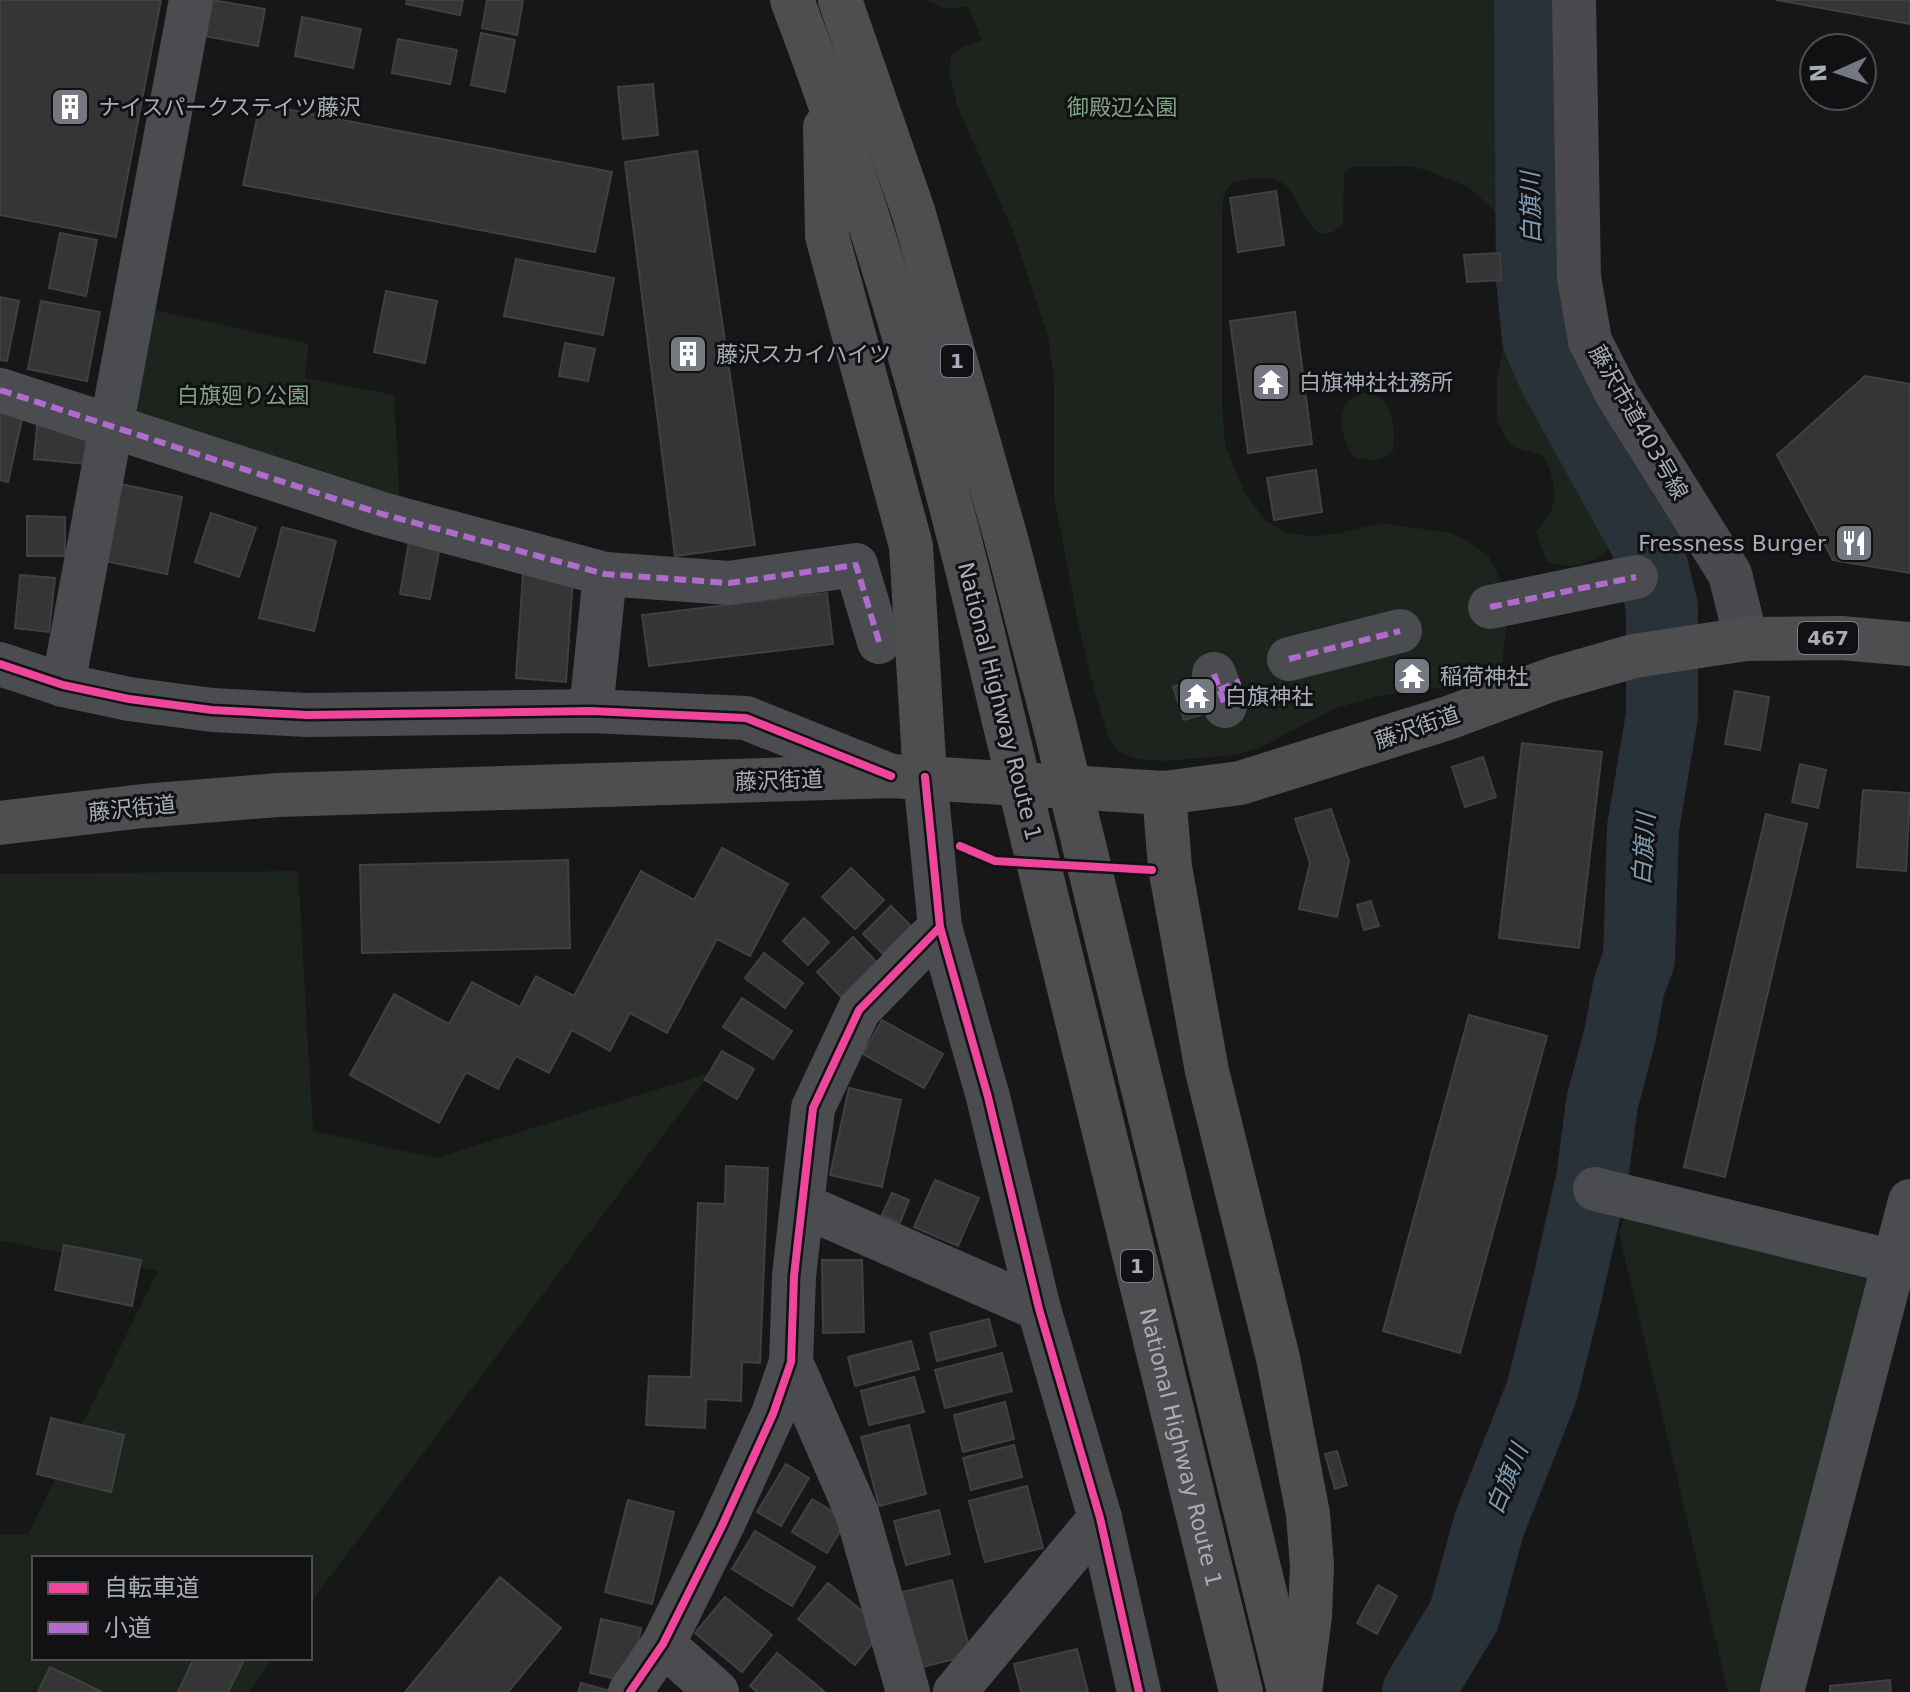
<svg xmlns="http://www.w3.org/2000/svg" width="1910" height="1692" viewBox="0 0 1910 1692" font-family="'DejaVu Sans','Noto Sans JP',sans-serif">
	<rect width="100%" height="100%" fill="#171717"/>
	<g fill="#1d241e">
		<path d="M 926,0 L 1512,0 L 1512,40 L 1504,134 L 1513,191 L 1512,242 L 1531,362 L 1559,431 L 1587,471 L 1601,505 L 1614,523 L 1616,539 C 1597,565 1577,570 1547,562 L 1536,531 C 1561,508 1558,482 1542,455 L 1515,448 L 1504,436 L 1497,419 L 1497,377 L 1506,331 L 1510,257 L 1503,230 L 1494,210 L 1470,188 L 1432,172 L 1411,166 L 1350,167 L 1344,174 L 1343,224 C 1310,257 1301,194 1283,183 C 1269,174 1248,180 1233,182 L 1224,192 L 1222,216 L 1222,404 L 1225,445 L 1243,489 L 1264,520 L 1285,532 L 1311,537 L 1340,533 L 1381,523 L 1451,533 L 1470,542 L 1489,557 L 1503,586 L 1507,620 L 1502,665 L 1487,681 L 1377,696 L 1334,709 L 1259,748 L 1235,755 L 1164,761 L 1137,759 L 1119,752 L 1109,739 L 1094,690 L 1079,627 L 1054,497 L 1054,382 L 1048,335 L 1013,231 L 958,108 L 949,73 L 951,56 L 960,48 L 982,40 L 968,6 L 946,9 Z"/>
		<path d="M 145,308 L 309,344 L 305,378 L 394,395 L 400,506 L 122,428 Z"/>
		<path d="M 1363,393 C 1392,392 1396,428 1393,451 C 1379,462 1370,462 1353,456 C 1340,433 1331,404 1363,393 Z"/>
		<path d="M 298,871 L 313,1131 L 436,1158 L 710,1073 L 310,1603 L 310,1558 L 34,1558 L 34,1658 L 272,1658 L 249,1692 L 0,1692 L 0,1535 L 28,1534 L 158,1271 L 0,1241 L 0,874 Z"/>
		<path d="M 1624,1217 L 1868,1279 L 1759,1692 L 1728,1692 L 1619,1233 Z"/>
	</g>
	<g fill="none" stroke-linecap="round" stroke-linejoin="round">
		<path stroke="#2a3239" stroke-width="72" d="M 1418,1692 L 1464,1616 L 1489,1525 L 1542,1391 L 1564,1303 L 1592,1179 L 1602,1103 L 1620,1035 L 1629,986 L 1639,959 L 1643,828 L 1662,716 L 1662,607 L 1646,542 L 1555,378 L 1538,339 L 1532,279 L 1530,0"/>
	</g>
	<g fill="#353536" stroke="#3f4043" stroke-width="2">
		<path d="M 0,0 L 161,0 L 116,237 L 0,215 Z"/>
		<path d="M 212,0 L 265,9 L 258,46 L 205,36 Z"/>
		<path d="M 407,0 L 463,0 L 460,15 L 406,4 Z"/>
		<path d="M 487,0 L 523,0 L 517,35 L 482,28 Z"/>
		<path d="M 1776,0 L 1910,0 L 1910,24 Z"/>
		<path d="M 302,17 L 361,29 L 353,68 L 295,56 Z"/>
		<path d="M 481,33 L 515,40 L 505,92 L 471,85 Z"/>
		<path d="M 398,39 L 457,50 L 450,84 L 392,73 Z"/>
		<path d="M 653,84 L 658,135 L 623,139 L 618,87 Z"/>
		<path d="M 260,104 L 612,172 L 595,252 L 243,185 Z"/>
		<path d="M 697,151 L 755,545 L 675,556 L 625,162 Z"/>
		<path d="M 1276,191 L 1284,245 L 1238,252 L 1230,198 Z"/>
		<path d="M 60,233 L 97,240 L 86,296 L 49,288 Z"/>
		<path d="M 1500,253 L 1501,280 L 1467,282 L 1464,255 Z"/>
		<path d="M 516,259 L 614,278 L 603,335 L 504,316 Z"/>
		<path d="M 386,291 L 437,301 L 425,363 L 374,352 Z"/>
		<path d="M 0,297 L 19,301 L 7,361 L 0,360 Z"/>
		<path d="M 41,301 L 100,312 L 87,381 L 28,369 Z"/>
		<path d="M 1295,312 L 1312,444 L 1248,453 L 1230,321 Z"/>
		<path d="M 565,343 L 595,349 L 588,381 L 559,376 Z"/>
		<path d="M 1865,376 L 1910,384 L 1910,573 L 1833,560 L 1777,455 Z"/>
		<path d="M 0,409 L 23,415 L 8,482 L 0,480 Z"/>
		<path d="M 37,426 L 89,431 L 85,464 L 34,459 Z"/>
		<path d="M 1316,470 L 1322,512 L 1274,520 L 1267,478 Z"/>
		<path d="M 121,484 L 182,497 L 167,574 L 105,561 Z"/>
		<path d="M 211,513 L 256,528 L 239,577 L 195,562 Z"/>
		<path d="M 27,516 L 65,517 L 65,556 L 27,556 Z"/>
		<path d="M 282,527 L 336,541 L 314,631 L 259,618 Z"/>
		<path d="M 409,541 L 440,547 L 430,599 L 400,594 Z"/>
		<path d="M 523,574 L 573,578 L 566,682 L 516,678 Z"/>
		<path d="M 20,575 L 55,578 L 49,632 L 15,628 Z"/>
		<path d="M 827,593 L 833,644 L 649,666 L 642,615 Z"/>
		<path d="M 1202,678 L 1213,711 L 1184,720 L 1173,687 Z"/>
		<path d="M 1735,691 L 1769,697 L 1760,750 L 1725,744 Z"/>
		<path d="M 1522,743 L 1602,752 L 1579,948 L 1499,938 Z"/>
		<path d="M 1483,757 L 1496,797 L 1465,807 L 1452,767 Z"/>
		<path d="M 1800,764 L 1826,770 L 1818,808 L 1792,802 Z"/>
		<path d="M 1863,790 L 1910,793 L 1906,871 L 1857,867 Z"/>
		<path d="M 1331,809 L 1349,861 L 1337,917 L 1299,909 L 1310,863 L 1295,819 Z"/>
		<path d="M 1766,814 L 1807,824 L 1725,1177 L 1684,1167 Z"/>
		<path d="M 722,848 L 788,884 L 750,956 L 717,939 L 667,1033 L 630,1013 L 610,1051 L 572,1030 L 549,1073 L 516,1056 L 498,1089 L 466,1072 L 439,1123 L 350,1075 L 394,994 L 449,1024 L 472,982 L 520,1007 L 536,976 L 574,996 L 641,871 L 694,900 Z"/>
		<path d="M 568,860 L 570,948 L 362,953 L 360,865 Z"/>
		<path d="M 851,868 L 884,900 L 855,929 L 822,897 Z"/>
		<path d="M 1371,901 L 1379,926 L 1364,930 L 1357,905 Z"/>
		<path d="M 891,906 L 911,926 L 883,954 L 863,934 Z"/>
		<path d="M 804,918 L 829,942 L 808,965 L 783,941 Z"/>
		<path d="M 853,937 L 881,967 L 845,1001 L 817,972 Z"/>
		<path d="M 764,953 L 803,983 L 785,1008 L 745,978 Z"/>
		<path d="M 742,998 L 792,1031 L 773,1059 L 723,1027 Z"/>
		<path d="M 1469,1015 L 1547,1036 L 1460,1353 L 1383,1331 Z"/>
		<path d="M 882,1020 L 943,1054 L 924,1088 L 863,1054 Z"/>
		<path d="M 722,1051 L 754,1069 L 737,1099 L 705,1080 Z"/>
		<path d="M 849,1088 L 901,1100 L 882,1187 L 830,1175 Z"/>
		<path d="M 726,1166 L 768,1168 L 760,1363 L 742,1362 L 741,1401 L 706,1399 L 705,1428 L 646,1425 L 649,1376 L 691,1377 L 698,1203 L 725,1204 Z"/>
		<path d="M 935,1180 L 979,1198 L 958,1246 L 914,1227 Z"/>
		<path d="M 892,1193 L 909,1200 L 900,1223 L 882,1215 Z"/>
		<path d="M 64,1245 L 141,1260 L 132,1306 L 55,1290 Z"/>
		<path d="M 822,1260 L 862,1260 L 864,1332 L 823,1333 Z"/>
		<path d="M 989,1319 L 996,1346 L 937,1361 L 930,1333 Z"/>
		<path d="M 911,1341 L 919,1369 L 855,1386 L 848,1357 Z"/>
		<path d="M 1002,1353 L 1012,1391 L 945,1408 L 935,1370 Z"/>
		<path d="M 914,1377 L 924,1412 L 869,1425 L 861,1391 Z"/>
		<path d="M 1005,1402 L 1014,1439 L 963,1452 L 954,1415 Z"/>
		<path d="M 51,1418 L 124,1435 L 111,1492 L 37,1474 Z"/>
		<path d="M 909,1425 L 926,1494 L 879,1506 L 861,1437 Z"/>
		<path d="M 1014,1445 L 1022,1477 L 971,1490 L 963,1458 Z"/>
		<path d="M 1337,1451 L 1347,1485 L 1335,1489 L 1325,1454 Z"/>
		<path d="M 786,1464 L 809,1478 L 781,1526 L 757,1512 Z"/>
		<path d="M 1027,1486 L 1043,1548 L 985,1562 L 969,1501 Z"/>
		<path d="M 812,1499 L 847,1520 L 827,1553 L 792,1532 Z"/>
		<path d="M 628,1500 L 674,1512 L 652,1604 L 605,1592 Z"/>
		<path d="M 939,1510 L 950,1554 L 906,1565 L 894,1521 Z"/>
		<path d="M 755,1531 L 815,1567 L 792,1606 L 732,1569 Z"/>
		<path d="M 500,1577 L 561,1628 L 508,1692 L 405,1692 Z"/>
		<path d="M 952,1580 L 971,1655 L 918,1668 L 899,1593 Z"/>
		<path d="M 828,1583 L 884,1629 L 855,1665 L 798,1619 Z"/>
		<path d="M 1378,1585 L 1397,1596 L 1377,1634 L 1357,1623 Z"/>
		<path d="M 725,1597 L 772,1635 L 742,1672 L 695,1633 Z"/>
		<path d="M 601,1619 L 641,1628 L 629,1682 L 590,1673 Z"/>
		<path d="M 1077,1649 L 1088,1692 L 1021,1692 L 1014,1664 Z"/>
		<path d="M 777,1653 L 825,1692 L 757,1692 L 750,1686 Z"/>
		<path d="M 194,1658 L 245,1658 L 228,1692 L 178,1692 Z"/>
		<path d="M 50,1667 L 102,1692 L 38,1692 Z"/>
		<path d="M 1890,1680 L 1891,1692 L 1830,1692 L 1830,1686 Z"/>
		<path d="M 581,1683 L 614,1692 L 578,1692 Z"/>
	</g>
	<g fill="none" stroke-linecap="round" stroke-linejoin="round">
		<g stroke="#4b4c50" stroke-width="44">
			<path d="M 0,390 L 382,514 L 605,574 L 729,583 L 856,565 L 879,642"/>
			<path d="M 1490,607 L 1636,577"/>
			<path d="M 1289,659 L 1400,631"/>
			<path d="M 0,664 L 63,685 L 129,699 L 212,710 L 308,715 L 591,711 L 746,718 L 891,776"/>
			<path d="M 1214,674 L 1225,706"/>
			<path d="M 63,685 L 191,0"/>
			<path d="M 591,711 L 605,574"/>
			<path d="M 925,777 L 940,927 L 988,1097 L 1039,1309 L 1100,1518 L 1139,1692"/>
			<path d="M 1595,1189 L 1910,1266"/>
			<path d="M 802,1205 L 1039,1309"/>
			<path d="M 791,1362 L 857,1513 L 908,1692"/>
			<path d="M 663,1644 L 717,1692"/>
			<path d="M 630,1692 L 663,1644 L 722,1526 L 773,1414 L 791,1362 L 794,1276 L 813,1108 L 859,1010 L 940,927"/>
			<path d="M 955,1692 L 1100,1518"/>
			<path d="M 1782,1692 L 1910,1201"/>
		</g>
		<path stroke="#4a4a4e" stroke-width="44" d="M 1574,0 L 1579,277 L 1590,341 L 1617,394 L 1730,574 L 1746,639"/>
		<g stroke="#4e4e51" stroke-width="44">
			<path d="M 792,0 C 881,234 946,474 1003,717"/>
			<path d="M 840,0 L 914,214 L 1007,542 L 1055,727"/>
			<path d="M 825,127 L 827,236 L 911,546 L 925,777"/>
			<path d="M 1164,793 L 1170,867 L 1207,1071 L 1278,1358 L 1308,1514 L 1312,1566 L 1310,1616 L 1300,1692"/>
			<path d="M 0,823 L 143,806 L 278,795 L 891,776 L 1164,793 L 1240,783 L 1448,718 L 1553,679 L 1634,656 L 1746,639 L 1841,638 L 1910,644"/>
			<path id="s1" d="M 1033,841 L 1241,1692"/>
			<path d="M 1084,845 L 1289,1692"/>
		</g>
		<g stroke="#4e4e51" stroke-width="44">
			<path d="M 1003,717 L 1033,841"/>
			<path d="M 1055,727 L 1084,845"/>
		</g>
		<g stroke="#b06ccc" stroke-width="6" stroke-dasharray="12 6" stroke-linecap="butt">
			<path d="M 0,390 L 382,514 L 605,574 L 729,583 L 856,565 L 879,642"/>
			<path d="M 1490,607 L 1636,577"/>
			<path d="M 1289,659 L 1400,631"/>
			<path d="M 1214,674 L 1225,706"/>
			<path d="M 1219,690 L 1240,681"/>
		</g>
		<defs>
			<g id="cycleway">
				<path d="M 0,664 L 63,685 L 129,699 L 212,710 L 308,715 L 591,711 L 746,718 L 891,776"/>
				<path d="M 925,777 L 940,927 L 988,1097 L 1039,1309 L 1100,1518 L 1139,1692"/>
				<path d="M 960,846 L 995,861 L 1152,870"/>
				<path d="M 630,1692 L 663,1644 L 722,1526 L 773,1414 L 791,1362 L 794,1276 L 813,1108 L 859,1010 L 940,927"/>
			</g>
		</defs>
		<use href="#cycleway" stroke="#111113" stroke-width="13"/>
		<use href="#cycleway" stroke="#ed469a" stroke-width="8"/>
	</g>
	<defs>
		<symbol id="building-square" viewBox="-11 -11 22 22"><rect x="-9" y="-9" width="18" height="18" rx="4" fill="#757880" stroke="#111113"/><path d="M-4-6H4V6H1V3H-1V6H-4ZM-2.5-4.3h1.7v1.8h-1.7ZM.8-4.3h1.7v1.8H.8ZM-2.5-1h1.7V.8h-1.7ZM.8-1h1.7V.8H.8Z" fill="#fff"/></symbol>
		<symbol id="temple-square" viewBox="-11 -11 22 22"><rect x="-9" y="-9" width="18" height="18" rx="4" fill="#757880" stroke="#111113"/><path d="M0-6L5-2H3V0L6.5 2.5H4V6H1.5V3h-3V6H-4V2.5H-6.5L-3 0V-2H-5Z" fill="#fff"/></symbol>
		<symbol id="restaurant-square" viewBox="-11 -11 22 22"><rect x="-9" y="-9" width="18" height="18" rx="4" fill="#757880" stroke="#111113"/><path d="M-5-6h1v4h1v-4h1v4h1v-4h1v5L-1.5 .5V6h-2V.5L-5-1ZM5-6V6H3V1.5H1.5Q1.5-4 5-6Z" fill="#fff"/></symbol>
	</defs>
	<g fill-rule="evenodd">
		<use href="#building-square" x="48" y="85" width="44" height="44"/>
		<use href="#building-square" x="666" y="332" width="44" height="44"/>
		<use href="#temple-square" x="1249" y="360" width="44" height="44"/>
		<use href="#restaurant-square" x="1832" y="521" width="44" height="44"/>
		<use href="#temple-square" x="1390" y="654" width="44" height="44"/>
		<use href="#temple-square" x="1175" y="674" width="44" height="44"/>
	</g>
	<g text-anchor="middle" stroke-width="6" stroke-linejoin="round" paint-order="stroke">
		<g fill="#111113" stroke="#7b7e86" stroke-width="2">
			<rect x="941" y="345" width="32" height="32" rx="6"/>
			<rect x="1798" y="622" width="60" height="32" rx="6"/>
			<rect x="1121" y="1250" width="32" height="32" rx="6"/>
		</g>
		<g font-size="20" font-weight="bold" fill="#a8adb8">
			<text x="957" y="368">1</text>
			<text x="1828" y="645">467</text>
			<text x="1137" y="1273">1</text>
		</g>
		<g font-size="22" fill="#a8adb8" stroke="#111113" text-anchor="start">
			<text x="98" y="115">ナイスパークステイツ藤沢</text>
			<text x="716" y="362">藤沢スカイハイツ</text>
			<text x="1299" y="390">白旗神社社務所</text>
			<text x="1826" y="551" text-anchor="end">Fressness Burger</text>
			<text x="1440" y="684">稲荷神社</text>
			<text x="1225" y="704">白旗神社</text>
		</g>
		<g font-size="22" fill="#7fa381" stroke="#111113">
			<text x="1122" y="115">御殿辺公園</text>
			<text x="243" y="403">白旗廻り公園</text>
		</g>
		<g font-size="22" fill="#a8adb8" stroke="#111113">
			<text transform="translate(1639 422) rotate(60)" y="8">藤沢市道403号線</text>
			<text transform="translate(1000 701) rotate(76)" y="8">National Highway Route 1</text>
			<text transform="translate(1417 727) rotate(-19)" y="8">藤沢街道</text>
			<text transform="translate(779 780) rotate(-2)" y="8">藤沢街道</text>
			<text transform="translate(132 808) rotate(-6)" y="8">藤沢街道</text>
			<text dy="8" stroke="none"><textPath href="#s1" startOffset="624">National Highway Route 1</textPath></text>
		</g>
		<g font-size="24" font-style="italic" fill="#7f9bb3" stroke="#111113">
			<text transform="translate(1531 208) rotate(-91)" y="8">白旗川</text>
			<text transform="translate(1644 849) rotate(-86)" y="8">白旗川</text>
			<text transform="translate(1507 1479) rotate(-68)" y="8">白旗川</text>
		</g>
	</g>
	<rect x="32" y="1556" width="280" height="104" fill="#111113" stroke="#4d4f55" stroke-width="2"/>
	<rect x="48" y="1582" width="40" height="12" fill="#ed469a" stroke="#4d4f55" stroke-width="2"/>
	<text x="104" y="1596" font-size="24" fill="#a8adb8">自転車道</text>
	<rect x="48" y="1622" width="40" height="12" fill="#b06ccc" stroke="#4d4f55" stroke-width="2"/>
	<text x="104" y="1636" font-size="24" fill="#a8adb8">小道</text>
	<g transform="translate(1838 72) rotate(267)"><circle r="38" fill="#111113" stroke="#4d4f55" stroke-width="2"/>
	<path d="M0-6L14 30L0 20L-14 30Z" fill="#757880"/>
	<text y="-12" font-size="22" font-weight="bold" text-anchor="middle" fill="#a8adb8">N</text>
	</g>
</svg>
